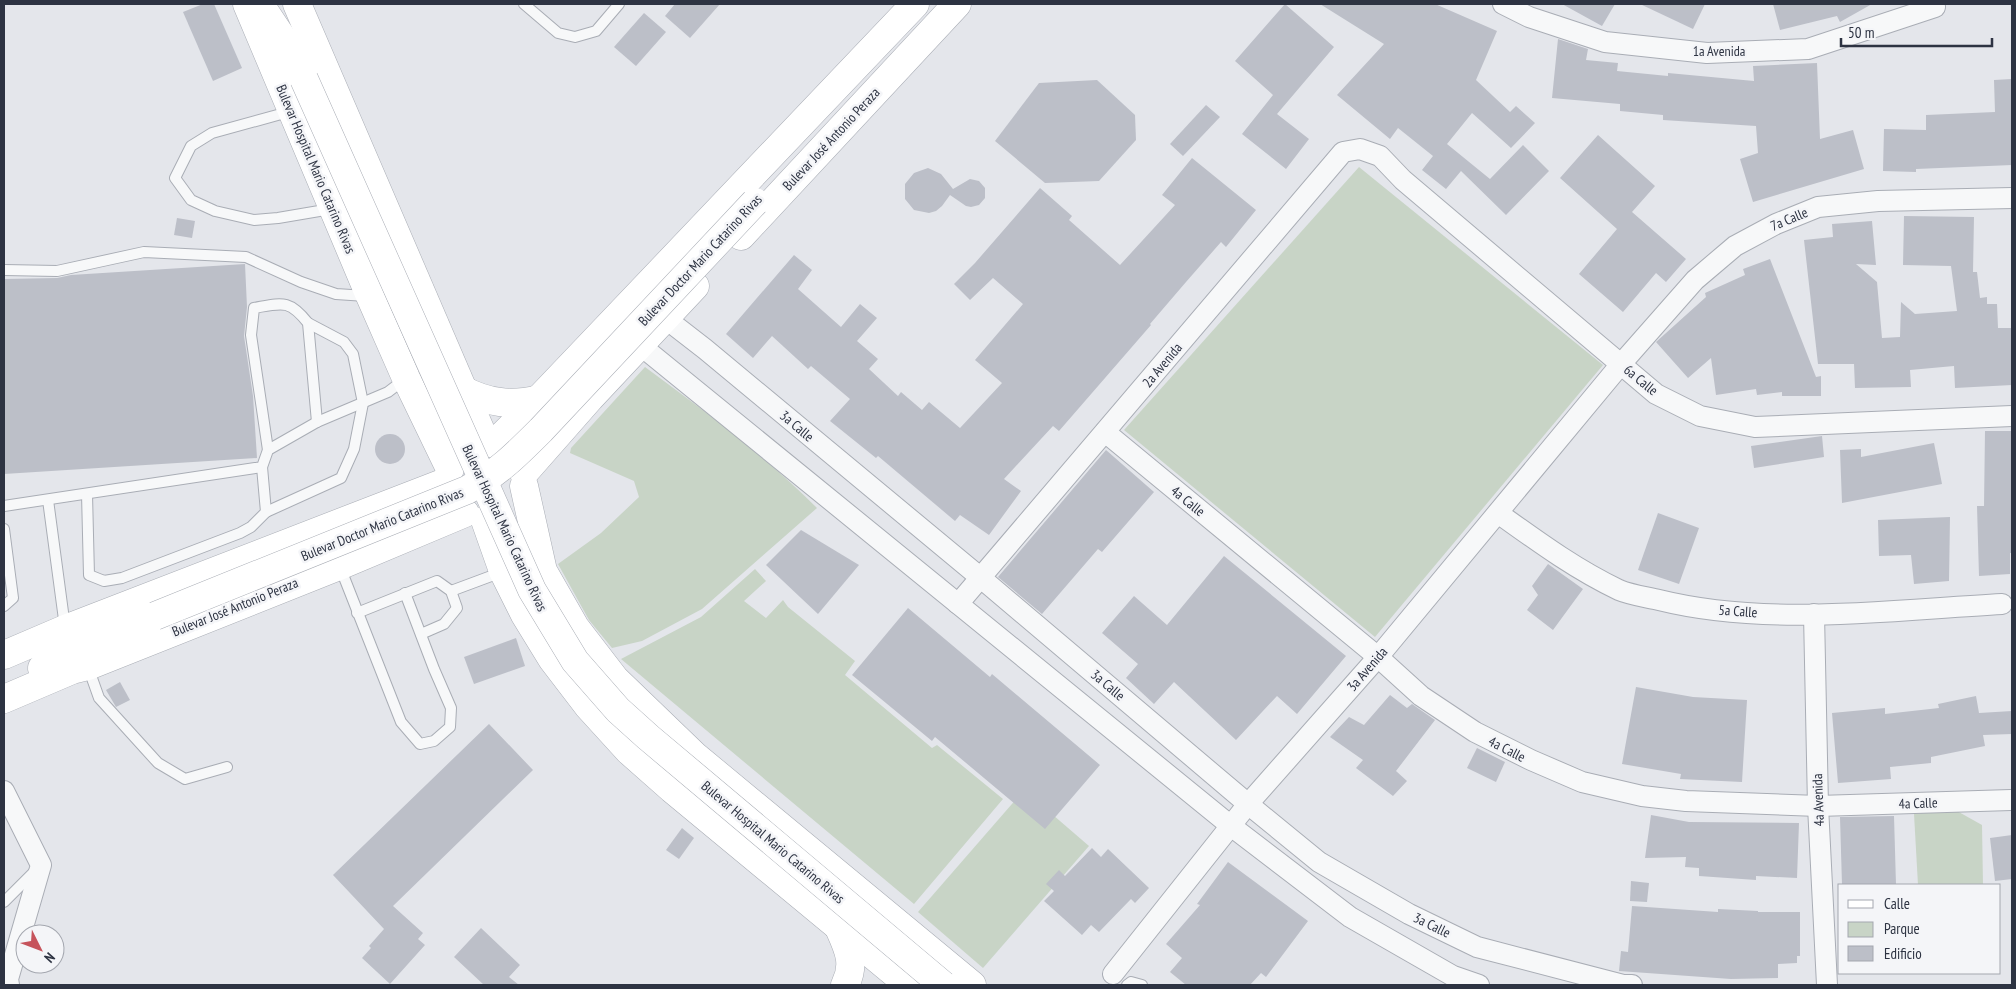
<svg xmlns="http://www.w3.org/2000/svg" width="2016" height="989" viewBox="0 0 2016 989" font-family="'PT Sans Narrow',sans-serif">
	<rect width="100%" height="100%" fill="#e4e6eb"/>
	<g fill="#c8d4c6">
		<path d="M 1359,167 L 1603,365 L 1375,637 L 1124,430 Z"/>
		<path d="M 645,367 C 705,411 765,456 817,508 L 702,609 L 642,641 L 612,648 L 589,620 L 558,564 L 601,533 L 639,497 L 634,481 L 570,453 L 571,448 Z"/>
		<path d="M 755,569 L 766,581 L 744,601 L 766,618 L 783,600 L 788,607 L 855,661 L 845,675 L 932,748 L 937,745 L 1003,799 L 914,904 L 621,659 L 701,617 Z"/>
		<path d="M 1024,790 L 1089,846 L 983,968 L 918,912 Z"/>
		<path d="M 1934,811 L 1957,811 L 1982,825 L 1983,885 L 1918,885 L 1914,814 Z"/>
	</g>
	<g fill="#bcbfc8">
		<path d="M 203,4 L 214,4 L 242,68 L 213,81 L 183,12 Z"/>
		<path d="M 675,4 L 720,4 L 690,38 L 665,16 Z"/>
		<path d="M 1285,4 L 1334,47 L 1277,114 L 1309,139 L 1286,169 L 1242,134 L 1273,95 L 1235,61 Z"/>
		<path d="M 1320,4 L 1435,4 L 1497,31 L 1476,80 L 1510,112 L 1516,106 L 1535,123 L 1511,148 L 1472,113 L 1447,144 L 1490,179 L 1523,145 L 1549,171 L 1506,215 L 1461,171 L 1446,189 L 1422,170 L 1433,156 L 1398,128 L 1390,139 L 1337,95 L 1384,44 Z"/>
		<path d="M 1562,4 L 1615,4 L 1602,26 Z"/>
		<path d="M 1640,4 L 1705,4 L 1693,29 Z"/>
		<path d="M 1773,4 L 1872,4 L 1840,22 L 1837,16 L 1780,30 Z"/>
		<path d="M 644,13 L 666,32 L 636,66 L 614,47 Z"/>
		<path d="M 1558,39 L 1588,49 L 1586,60 L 1618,63 L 1617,71 L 1668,76 L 1668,73 L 1754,81 L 1753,66 L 1817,63 L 1820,139 L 1853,130 L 1864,169 L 1753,202 L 1740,159 L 1758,153 L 1756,126 L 1663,120 L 1663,115 L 1620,111 L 1620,104 L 1552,98 Z"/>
		<path d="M 2012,79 L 2012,165 L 1916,169 L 1916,172 L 1883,171 L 1884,129 L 1926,130 L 1926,115 L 1995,112 L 1994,80 Z"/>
		<path d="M 1097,80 L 1135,115 L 1136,140 L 1099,181 L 1045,183 L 995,141 L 1039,83 Z"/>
		<path d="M 1206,105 L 1220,117 L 1183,156 L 1170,144 Z"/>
		<path d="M 1598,135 L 1655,186 L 1632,212 L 1686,259 L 1666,282 L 1656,273 L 1623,312 L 1579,274 L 1617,229 L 1560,178 Z"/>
		<path d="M 1192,158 L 1256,210 L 1226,247 L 1221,242 L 1186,282 L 1150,324 L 1151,325 L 1059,431 L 1053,426 L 1004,479 L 1021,491 L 989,535 L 960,515 L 955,521 L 878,456 L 876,458 L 830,421 L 850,399 L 811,366 L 808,369 L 772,336 L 753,358 L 726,334 L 794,255 L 812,270 L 798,289 L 841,327 L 860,304 L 877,318 L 857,341 L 878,359 L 869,369 L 898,396 L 901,392 L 922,410 L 929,402 L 960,428 L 1002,383 L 975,360 L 1023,304 L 993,278 L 970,300 L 954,284 L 975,263 L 1040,188 L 1072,216 L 1069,220 L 1120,265 L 1175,205 L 1162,195 Z"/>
		<path d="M 928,168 L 941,174 L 953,189 L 970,179 L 979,181 L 985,188 L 985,198 L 979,205 L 971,207 L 966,206 L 950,195 L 942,206 L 936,211 L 929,213 L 914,210 L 905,199 L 905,184 L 914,173 Z"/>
		<path d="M 1904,216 L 1974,217 L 1973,272 L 1977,272 L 1980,298 L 1987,297 L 1987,304 L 1997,304 L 1998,328 L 2012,328 L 2012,385 L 1955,388 L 1954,366 L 1910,370 L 1911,387 L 1855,388 L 1854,364 L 1818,364 L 1804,240 L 1833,237 L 1832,224 L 1872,221 L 1876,265 L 1856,264 L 1877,282 L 1882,338 L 1900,337 L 1901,302 L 1915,314 L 1957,311 L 1951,266 L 1903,265 Z"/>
		<path d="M 177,218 L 195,221 L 192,238 L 174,235 Z"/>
		<path d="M 1770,259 L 1816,377 L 1821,376 L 1821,396 L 1782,396 L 1782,392 L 1757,395 L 1756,389 L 1716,395 L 1711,358 L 1688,378 L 1656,342 L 1706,297 L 1705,293 L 1745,275 L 1743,269 Z"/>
		<path d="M 245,264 L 247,307 L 244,336 L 253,396 L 257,458 L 4,474 L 4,279 L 57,278 L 71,275 Z"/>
		<path d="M 1985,431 L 2012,431 L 2012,553 L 2010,553 L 2010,574 L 1979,576 L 1977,506 L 1984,506 Z"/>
		<circle cx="390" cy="449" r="15"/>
		<path d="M 1822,436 L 1824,457 L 1754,468 L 1751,446 Z"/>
		<path d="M 1934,443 L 1942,484 L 1842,503 L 1840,450 L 1861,449 L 1861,457 Z"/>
		<path d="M 1106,450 L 1154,492 L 1102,552 L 1098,549 L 1042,614 L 998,577 Z"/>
		<path d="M 1658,513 L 1699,528 L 1679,584 L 1638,570 Z"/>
		<path d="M 1950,517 L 1949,581 L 1914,584 L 1911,555 L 1879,556 L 1878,520 Z"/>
		<path d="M 801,530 L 859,565 L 818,614 L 766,565 Z"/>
		<path d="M 1224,556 L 1346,656 L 1297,714 L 1277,696 L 1236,740 L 1174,682 L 1154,704 L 1126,678 L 1138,664 L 1102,633 L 1134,596 L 1167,625 Z"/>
		<path d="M 1548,564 L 1583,589 L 1553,630 L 1527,610 L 1538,595 L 1532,586 Z"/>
		<path d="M 908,608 L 990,677 L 992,674 L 1100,765 L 1045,829 L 935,737 L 932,741 L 852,675 Z"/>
		<path d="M 516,638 L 525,666 L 474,684 L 464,657 Z"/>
		<path d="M 120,682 L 130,700 L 116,707 L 106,690 Z"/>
		<path d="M 1636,687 L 1693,697 L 1747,700 L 1742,782 L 1680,779 L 1681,774 L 1622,764 Z"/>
		<path d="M 1390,695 L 1407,708 L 1412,704 L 1435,720 L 1396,771 L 1407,781 L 1393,796 L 1356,768 L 1363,760 L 1330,737 L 1349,717 L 1364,725 Z"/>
		<path d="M 1976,696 L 1979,713 L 2012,711 L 2012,734 L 1983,735 L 1985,746 L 1931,757 L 1931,763 L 1890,767 L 1891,779 L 1838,783 L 1832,713 L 1885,708 L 1885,714 L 1939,708 L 1938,704 Z"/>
		<path d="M 489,724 L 533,770 L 393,906 L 423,933 L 418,939 L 425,945 L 390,984 L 362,958 L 371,948 L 369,946 L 384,929 L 333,875 Z"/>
		<path d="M 1477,748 L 1505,762 L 1496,782 L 1467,768 Z"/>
		<path d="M 1651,815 L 1689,822 L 1799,823 L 1797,878 L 1756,876 L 1756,880 L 1699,876 L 1699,868 L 1685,867 L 1686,857 L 1645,858 Z"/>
		<path d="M 1894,816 L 1896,885 L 1842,885 L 1840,817 Z"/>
		<path d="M 682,828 L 694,838 L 679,859 L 666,850 Z"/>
		<path d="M 2012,835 L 2012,879 L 1995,881 L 1990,838 Z"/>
		<path d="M 1092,848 L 1101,857 L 1108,849 L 1149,888 L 1135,903 L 1131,899 L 1099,932 L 1091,925 L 1082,935 L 1044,901 L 1054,891 L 1046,884 L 1059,870 L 1065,876 Z"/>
		<path d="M 1228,862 L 1308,921 L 1266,977 L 1261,973 L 1250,985 L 1186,985 L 1170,972 L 1182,958 L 1166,944 L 1200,905 L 1197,904 Z"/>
		<path d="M 1631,881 L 1649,883 L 1647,902 L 1630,901 Z"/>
		<path d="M 1632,906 L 1718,912 L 1718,909 L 1758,911 L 1758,912 L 1800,912 L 1800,956 L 1797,956 L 1797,963 L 1778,964 L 1778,978 L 1731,979 L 1619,971 L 1621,951 L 1628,952 Z"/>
		<path d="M 481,928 L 520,965 L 509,977 L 519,985 L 484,985 L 454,957 Z"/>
	</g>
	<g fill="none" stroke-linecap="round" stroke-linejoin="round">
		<defs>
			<g id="lane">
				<path d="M 524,4 L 558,33 L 575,37 L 596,31 L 619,4"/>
				<path d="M 292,111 L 212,133 L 191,146 L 175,178 L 191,200 L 215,211 L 254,220 L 278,218 L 331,209"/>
				<path d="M 4,270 L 57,271 L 144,252 L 246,257 L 301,282 L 336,294 L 366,296"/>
				<path d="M 268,450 L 251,335 L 254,308 C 282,303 289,299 308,323 L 317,422"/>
				<path d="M 87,494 L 89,575 L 104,581 L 122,578 L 240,533 L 251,527 L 266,512 L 262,467"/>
				<path d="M 48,500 L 65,627"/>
				<path d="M 4,506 L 262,467 L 268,450 L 317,422 L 388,392 L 405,379"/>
				<path d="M 266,512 L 341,478 L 354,449 L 363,403 L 353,354 L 344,342 L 308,323"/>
				<path d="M 4,529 L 13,598 L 4,606"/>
				<path d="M 340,567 L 401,722 L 420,744 L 434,741 L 450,727 L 451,708 L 434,669 L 405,593"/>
				<path d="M 451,591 L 502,572"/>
				<path d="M 357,613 L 437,581 L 451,591 L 457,608 L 444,624 L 421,634"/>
				<path d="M 88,667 L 99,698 L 158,763 L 185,779 L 227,767"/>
				<path d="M 4,902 L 35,871"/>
				<path d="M 1127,985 L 1131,982 L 1142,985"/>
			</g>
			<g id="street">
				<path d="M 1503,4 L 1529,17 L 1605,42 L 1707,53 L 1808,49 L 1935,7 L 1932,4"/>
				<path d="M 653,313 L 665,318 L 705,349 L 981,578 L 1248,804 L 1319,862 L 1409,914 L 1477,947 L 1623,985 L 1632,985"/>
				<path d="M 640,345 L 1231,826 L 1350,917 L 1453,976 L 1479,985"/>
				<path d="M 1105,432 L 1378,657 L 1421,696 L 1475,732 L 1531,760 L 1582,782 L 1642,796 L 1686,801 L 1818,806 L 2011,800"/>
				<path d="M 1498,513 C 1537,541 1575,569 1619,590 C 1631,595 1646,597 1659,600 C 1768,627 1891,610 2002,604"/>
				<path d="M 958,604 L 1343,152 L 1360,149 L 1380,156 L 1403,180 L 1656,394 L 1700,416 L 1755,427 L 2012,416"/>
				<path d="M 1814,614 L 1818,806 L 1827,985"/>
				<path d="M 4,791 L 41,865 L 8,979 L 9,985"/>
				<path d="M 1113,974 L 1248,804 L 1378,657 L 1621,364 L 1695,280 L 1735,246 L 1776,224 L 1818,207 L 1878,201 L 2012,198"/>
			</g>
			<g id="secondary">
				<path d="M 247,4 L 370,296 L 406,378 L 450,469"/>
				<path d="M 297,4 L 486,443"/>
				<path d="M 263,9 L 291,51 L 304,79"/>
				<path d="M 741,236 L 957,4"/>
				<path d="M 463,390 C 488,403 511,406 539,399"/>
				<path d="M 494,444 L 539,399 L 915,4"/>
				<path d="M 524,473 L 590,398 L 695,286"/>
				<path d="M 524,486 L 543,571 L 575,627 L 615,679 L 695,756 L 972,985"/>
				<path d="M 485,520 L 503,571 L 525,615 L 552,659 L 588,706 L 629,751 L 672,789 L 909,985"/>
				<path d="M 4,655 L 65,629 L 448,481"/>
				<path d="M 42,668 L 54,658 L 155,616"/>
				<path d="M 4,699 L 72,670 L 88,666 L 339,566 L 465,513"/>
				<path d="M 839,928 C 848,948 856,964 845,985"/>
			</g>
		</defs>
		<use href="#lane" stroke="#a9adb5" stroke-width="12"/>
		<use href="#street" stroke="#a9adb5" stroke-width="22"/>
		<use href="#secondary" stroke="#a9adb5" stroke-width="29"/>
		<use href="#lane" stroke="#f7f8f9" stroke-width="10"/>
		<use href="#street" stroke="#f7f8f9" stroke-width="20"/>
		<use href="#secondary" stroke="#fff" stroke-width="28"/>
		<defs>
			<g id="secondary-bridge">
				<path d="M 304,79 L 532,590 L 575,661 L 618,710 L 648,737 L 943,985"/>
				<path d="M 155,616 L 467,490 C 498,473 516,455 541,430 L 755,202"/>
			</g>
		</defs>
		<use href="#secondary-bridge" stroke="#a9adb5" stroke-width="29" stroke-linecap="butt"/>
		<use href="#secondary-bridge" stroke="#fff" stroke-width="28"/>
	</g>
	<g text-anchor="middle" stroke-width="5" stroke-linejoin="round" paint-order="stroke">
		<g font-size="14" fill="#2d3342" stroke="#f4f5f8">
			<text x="1719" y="56">1a Avenida</text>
			<text transform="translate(831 139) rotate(-47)" y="5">Bulevar José Antonio Peraza</text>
			<text transform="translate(316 169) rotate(67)" y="5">Bulevar Hospital Mario Catarino Rivas</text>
			<text transform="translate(1789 219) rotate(-23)" y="5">7a Calle</text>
			<text transform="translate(700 260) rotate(-47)" y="5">Bulevar Doctor Mario Catarino Rivas</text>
			<text transform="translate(1162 365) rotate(-50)" y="5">2a Avenida</text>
			<text transform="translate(1641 380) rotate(39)" y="5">6a Calle</text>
			<text transform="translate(797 426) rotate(40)" y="5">3a Calle</text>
			<text transform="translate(1188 501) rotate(39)" y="5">4a Calle</text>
			<text transform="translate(382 524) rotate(-22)" y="5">Bulevar Doctor Mario Catarino Rivas</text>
			<text transform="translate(505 528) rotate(65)" y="5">Bulevar Hospital Mario Catarino Rivas</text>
			<text transform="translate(235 607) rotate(-22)" y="5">Bulevar José Antonio Peraza</text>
			<text transform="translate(1738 611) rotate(4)" y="5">5a Calle</text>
			<text transform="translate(1367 669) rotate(-49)" y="5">3a Avenida</text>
			<text transform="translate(1108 685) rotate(40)" y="5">3a Calle</text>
			<text transform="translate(1507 749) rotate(27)" y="5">4a Calle</text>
			<text transform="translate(1818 800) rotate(-92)" y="5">4a Avenida</text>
			<text transform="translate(1918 803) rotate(-2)" y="5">4a Calle</text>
			<text transform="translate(773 842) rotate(40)" y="5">Bulevar Hospital Mario Catarino Rivas</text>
			<text transform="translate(1432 925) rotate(26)" y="5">3a Calle</text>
		</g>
	</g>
	<rect width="2016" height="989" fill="none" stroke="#2d3342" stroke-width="10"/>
	<rect x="1838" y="884" width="162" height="90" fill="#f4f5f8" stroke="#a4a7af"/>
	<rect x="1848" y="900" width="25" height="8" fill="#ffffff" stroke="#a4a7af"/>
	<text x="1884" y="909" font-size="15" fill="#2d3342">Calle</text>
	<rect x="1848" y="922" width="25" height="15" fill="#c8d4c6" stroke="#a4a7af"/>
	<text x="1884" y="934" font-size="15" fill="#2d3342">Parque</text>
	<rect x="1848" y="946" width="25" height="15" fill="#bcbfc8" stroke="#a4a7af"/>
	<text x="1884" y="959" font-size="15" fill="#2d3342">Edificio</text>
	<g transform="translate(40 949) rotate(132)"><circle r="24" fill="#f4f5f8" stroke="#a4a7af"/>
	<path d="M0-4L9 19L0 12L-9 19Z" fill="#c6535b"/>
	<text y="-8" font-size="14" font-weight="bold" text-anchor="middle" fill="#2d3342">N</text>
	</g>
	<path d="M1841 38v8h151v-8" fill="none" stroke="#2d3342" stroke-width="2.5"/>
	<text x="1848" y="38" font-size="15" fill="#2d3342" stroke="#f4f5f8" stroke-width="4" paint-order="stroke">50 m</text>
</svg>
